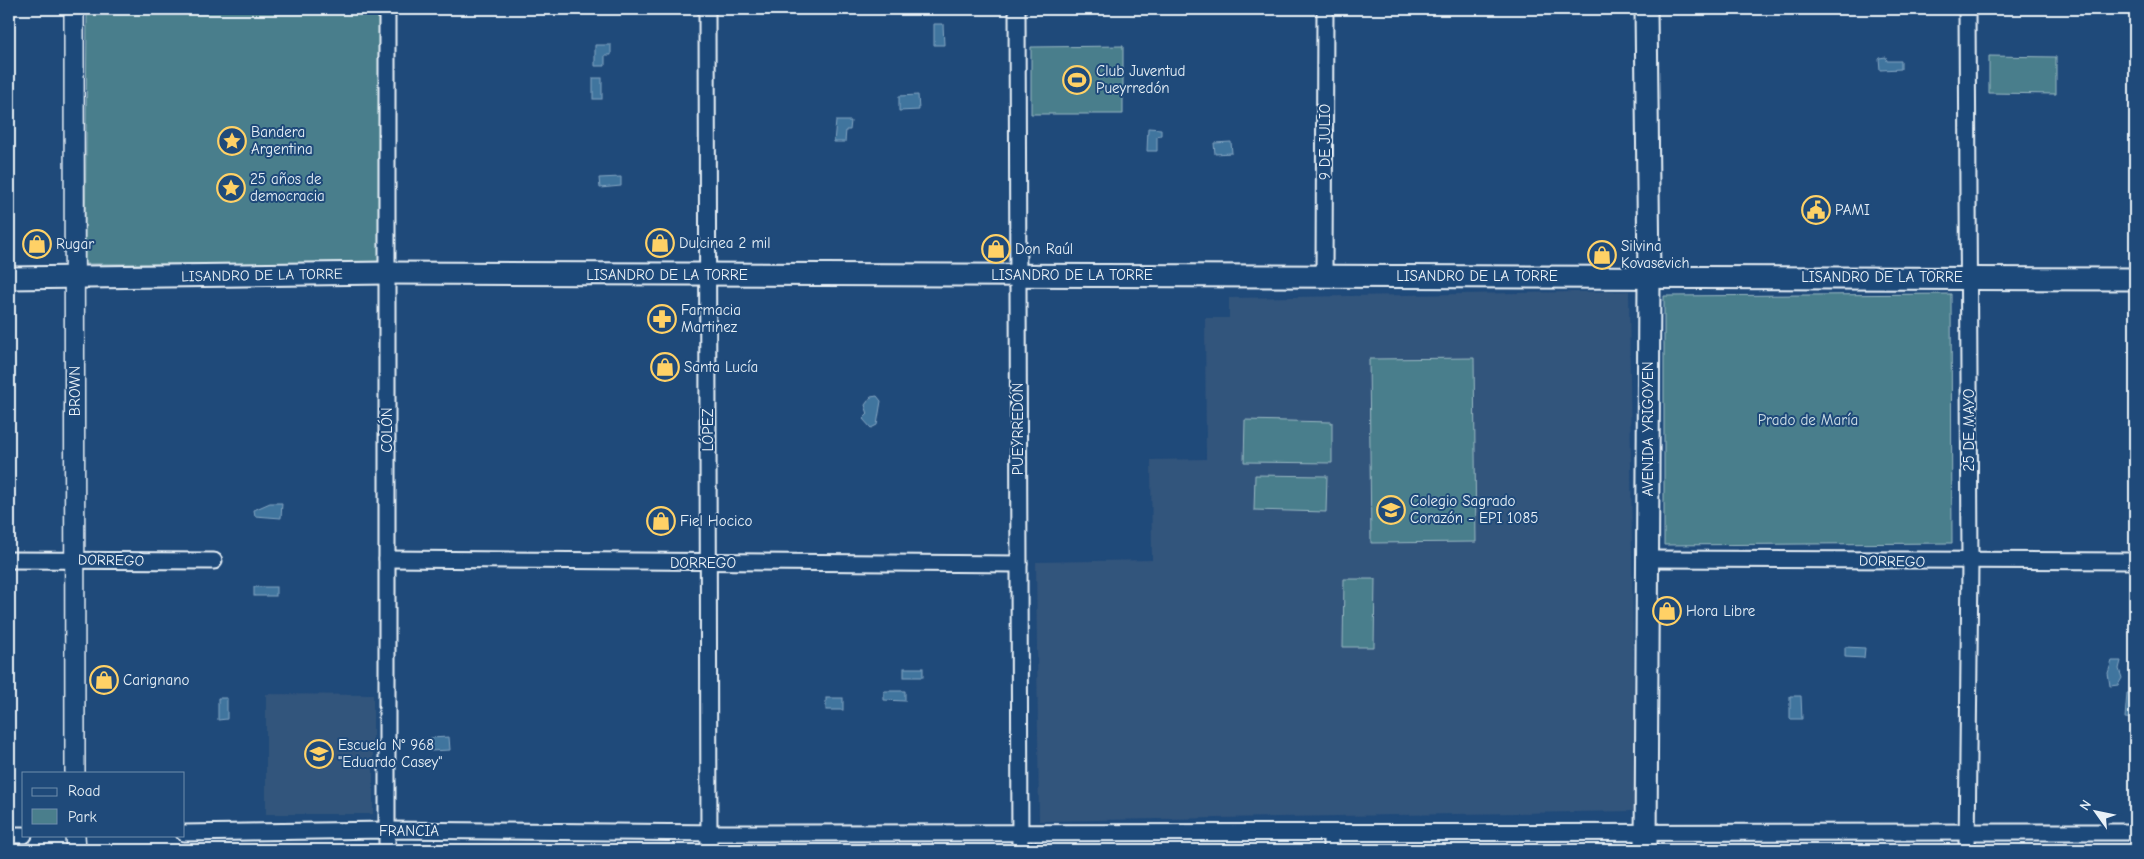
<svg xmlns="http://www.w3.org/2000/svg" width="2144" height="859" viewBox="0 0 2144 859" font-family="'Comic Neue',sans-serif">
	<rect width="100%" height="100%" fill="#1f4a7a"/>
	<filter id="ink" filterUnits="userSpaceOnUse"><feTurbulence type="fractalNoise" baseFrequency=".02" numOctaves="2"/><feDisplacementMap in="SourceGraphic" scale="10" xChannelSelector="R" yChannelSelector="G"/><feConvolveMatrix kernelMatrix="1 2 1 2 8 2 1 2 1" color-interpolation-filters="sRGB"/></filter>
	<g filter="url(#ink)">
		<g fill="#32547c">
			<path d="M 1629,291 L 1635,811 L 1039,821 L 1036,562 L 1152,560 L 1151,460 L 1206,459 L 1205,318 L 1229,318 L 1229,298 Z"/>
			<path d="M 266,694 L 373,695 L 373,814 L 266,814 Z"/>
		</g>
		<g fill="#4a7e8c" stroke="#99b8c2">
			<path d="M 87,9 L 382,9 L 380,264 L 85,264 Z"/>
			<path d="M 1123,46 L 1123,114 L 1031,114 L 1031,47 Z"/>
			<path d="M 1989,56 L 2056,57 L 2056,94 L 1989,93 Z"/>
			<path d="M 1951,294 L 1952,543 L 1664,545 L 1664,296 Z"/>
			<path d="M 1474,358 L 1476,542 L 1371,543 L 1369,359 Z"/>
			<path d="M 1245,420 L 1332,422 L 1332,463 L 1244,462 Z"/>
			<path d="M 1255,475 L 1327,476 L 1326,512 L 1254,510 Z"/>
			<path d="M 1344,579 L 1375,579 L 1374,647 L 1343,647 Z"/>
		</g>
		<g fill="#41749e" stroke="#84a6c2">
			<path d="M 934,24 L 943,24 L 944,45 L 934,45 Z"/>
			<path d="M 595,45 L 611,45 L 611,55 L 605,55 L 605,66 L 595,66 Z"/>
			<path d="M 1886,57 L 1887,61 L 1901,61 L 1901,69 L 1880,70 L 1879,58 Z"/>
			<rect x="593" y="78" width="9" height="21"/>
			<path d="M 918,95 L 919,110 L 899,111 L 899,96 Z"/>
			<path d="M 836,121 L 851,121 L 850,130 L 846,130 L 845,142 L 834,142 Z"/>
			<path d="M 1148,128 L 1161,129 L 1161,135 L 1157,136 L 1157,151 L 1147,151 Z"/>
			<path d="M 1231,142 L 1232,153 L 1215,154 L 1214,143 Z"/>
			<path d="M 621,177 L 621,186 L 600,188 L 599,178 Z"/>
			<path d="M 877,396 L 881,401 L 877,425 L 871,428 L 863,419 L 868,414 L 865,405 L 871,397 Z"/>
			<path d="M 270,503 L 282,503 L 281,518 L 255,516 L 254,510 Z"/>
			<rect x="254" y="587" width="22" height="9"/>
			<path d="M 1845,647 L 1865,648 L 1864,658 L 1845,657 Z"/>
			<path d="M 2112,661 L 2121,661 L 2119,669 L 2122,678 L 2118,685 L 2110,686 L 2108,673 Z"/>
			<rect x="904" y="668" width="19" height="9"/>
			<path d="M 884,691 L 905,691 L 905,701 L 884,700 Z"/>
			<path d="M 2127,693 L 2135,693 L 2135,719 L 2125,718 Z"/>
			<path d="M 1790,696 L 1801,696 L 1802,719 L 1790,719 Z"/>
			<path d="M 218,698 L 227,698 L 227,719 L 218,720 Z"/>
			<rect x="826" y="698" width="17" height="12"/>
			<path d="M 449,737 L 450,750 L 430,751 L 430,738 Z"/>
		</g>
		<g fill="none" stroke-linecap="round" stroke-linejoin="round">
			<defs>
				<g id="minor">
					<path d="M 387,9 L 387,850"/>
					<path d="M 707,9 L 709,850"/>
					<path d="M 1017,9 L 1020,850"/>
					<path d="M 1967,9 L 1970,562 L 1967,850"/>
					<path d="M 1324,275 L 1325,9"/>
					<path d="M 387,559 L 1019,564"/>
					<path d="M 1648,559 L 2135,561"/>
					<path d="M 9,560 L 214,561"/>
					<path d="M 184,833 L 387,830 L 724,833 L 2135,832"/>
					<path d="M 1331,833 L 1331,850"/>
					<path d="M 9,835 L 24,835"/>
				</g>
				<g id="tertiary">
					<path d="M 74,9 L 75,773"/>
					<path d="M 75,835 L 76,850"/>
				</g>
				<g id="secondary">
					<path d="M 1646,9 L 1649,277 L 1646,850"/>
					<path d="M 9,278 L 387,273 L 2135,279"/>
				</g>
			</defs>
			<use href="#minor" stroke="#e8f1f8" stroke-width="19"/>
			<use href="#tertiary" stroke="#e8f1f8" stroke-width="22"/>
			<use href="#secondary" stroke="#e8f1f8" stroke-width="25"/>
			<use href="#minor" stroke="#1f4a7a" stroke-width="15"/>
			<use href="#tertiary" stroke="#1f4a7a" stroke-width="19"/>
			<use href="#secondary" stroke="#1f4a7a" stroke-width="21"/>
		</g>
	</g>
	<defs>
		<symbol id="stadium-ring" viewBox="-11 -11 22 22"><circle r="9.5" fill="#1f4a7a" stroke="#ffd166" stroke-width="1.5"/><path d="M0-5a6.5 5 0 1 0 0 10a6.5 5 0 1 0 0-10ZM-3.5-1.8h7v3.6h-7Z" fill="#ffd166"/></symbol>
		<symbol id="sight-ring" viewBox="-11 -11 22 22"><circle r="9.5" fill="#1f4a7a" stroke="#ffd166" stroke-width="1.5"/><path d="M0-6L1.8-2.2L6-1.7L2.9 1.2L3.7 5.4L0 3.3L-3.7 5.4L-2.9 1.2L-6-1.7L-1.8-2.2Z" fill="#ffd166"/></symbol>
		<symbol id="civic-ring" viewBox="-11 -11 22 22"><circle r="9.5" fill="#1f4a7a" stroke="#ffd166" stroke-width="1.5"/><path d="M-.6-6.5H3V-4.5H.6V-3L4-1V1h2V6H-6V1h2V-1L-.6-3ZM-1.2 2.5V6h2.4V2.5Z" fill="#ffd166"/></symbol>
		<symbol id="shop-ring" viewBox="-11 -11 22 22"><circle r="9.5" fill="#1f4a7a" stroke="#ffd166" stroke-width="1.5"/><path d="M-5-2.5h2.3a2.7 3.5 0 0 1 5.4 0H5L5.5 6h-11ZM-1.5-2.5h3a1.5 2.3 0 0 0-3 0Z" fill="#ffd166"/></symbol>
		<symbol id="pharmacy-ring" viewBox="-11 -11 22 22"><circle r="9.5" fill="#1f4a7a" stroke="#ffd166" stroke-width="1.5"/><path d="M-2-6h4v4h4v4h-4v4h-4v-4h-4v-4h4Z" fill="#ffd166"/></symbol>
		<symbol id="school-ring" viewBox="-11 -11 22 22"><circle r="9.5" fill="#1f4a7a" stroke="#ffd166" stroke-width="1.5"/><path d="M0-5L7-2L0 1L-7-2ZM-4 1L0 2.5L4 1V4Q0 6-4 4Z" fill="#ffd166"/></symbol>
	</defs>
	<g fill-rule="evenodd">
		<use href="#stadium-ring" x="1061" y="64" width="32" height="32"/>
		<use href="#sight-ring" x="216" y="125" width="32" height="32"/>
		<use href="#sight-ring" x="215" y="172" width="32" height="32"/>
		<use href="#civic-ring" x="1800" y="194" width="32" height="32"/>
		<use href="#shop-ring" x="644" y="227" width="32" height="32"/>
		<use href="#shop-ring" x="21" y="228" width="32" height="32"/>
		<use href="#shop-ring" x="980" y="233" width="32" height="32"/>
		<use href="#shop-ring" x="1586" y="239" width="32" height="32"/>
		<use href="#pharmacy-ring" x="646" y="303" width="32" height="32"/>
		<use href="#shop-ring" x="649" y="351" width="32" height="32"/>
		<use href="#school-ring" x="1375" y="494" width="32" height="32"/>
		<use href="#shop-ring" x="645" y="505" width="32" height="32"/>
		<use href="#shop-ring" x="1651" y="595" width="32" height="32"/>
		<use href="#shop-ring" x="88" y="664" width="32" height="32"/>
		<use href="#school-ring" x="303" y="738" width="32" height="32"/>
	</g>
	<g text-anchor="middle" stroke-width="4" stroke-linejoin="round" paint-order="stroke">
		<g font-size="15" fill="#e8f1f8" stroke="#1f4a7a" text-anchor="start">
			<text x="1096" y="76">Club Juventud<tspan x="1096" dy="17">Pueyrredón</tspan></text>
			<text x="251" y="137">Bandera<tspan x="251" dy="17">Argentina</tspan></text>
			<text x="250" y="184">25 años de<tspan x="250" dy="17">democracia</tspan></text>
			<text x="1835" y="215">PAMI</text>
			<text x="679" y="248">Dulcinea 2 mil</text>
			<text x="56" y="249">Rugar</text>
			<text x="1621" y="251">Silvina<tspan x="1621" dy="17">Kovasevich</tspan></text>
			<text x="1015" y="254">Don Raúl</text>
			<text x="681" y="315">Farmacia<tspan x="681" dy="17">Martinez</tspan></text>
			<text x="684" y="372">Santa Lucía</text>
			<text x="1410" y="506">Colegio Sagrado<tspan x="1410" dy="17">Corazón - EPI 1085</tspan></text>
			<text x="680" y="526">Fiel Hocico</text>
			<text x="1686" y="616">Hora Libre</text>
			<text x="123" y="685">Carignano</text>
			<text x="338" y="750">Escuela N° 968<tspan x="338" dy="17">"Eduardo Casey"</tspan></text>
		</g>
		<g font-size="15" fill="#e8f1f8" stroke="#1f4a7a">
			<text transform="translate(1325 142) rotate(-90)" y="5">9 DE JULIO</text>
			<text transform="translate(262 275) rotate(-1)" y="5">LISANDRO DE LA TORRE</text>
			<text x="667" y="280">LISANDRO DE LA TORRE</text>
			<text x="1072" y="280">LISANDRO DE LA TORRE</text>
			<text x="1477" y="281">LISANDRO DE LA TORRE</text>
			<text x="1882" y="282">LISANDRO DE LA TORRE</text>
			<text transform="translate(75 391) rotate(-90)" y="5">BROWN</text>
			<text transform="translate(1018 429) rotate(-90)" y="5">PUEYRREDÓN</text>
			<text transform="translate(1648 429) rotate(-90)" y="5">AVENIDA YRIGOYEN</text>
			<text transform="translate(387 430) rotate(-90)" y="5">COLÓN</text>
			<text transform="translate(708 430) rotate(-90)" y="5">LÓPEZ</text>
			<text transform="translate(1969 430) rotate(-90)" y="5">25 DE MAYO</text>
			<text transform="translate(111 560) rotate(1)" y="5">DORREGO</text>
			<text transform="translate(1892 561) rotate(1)" y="5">DORREGO</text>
			<text x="703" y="568">DORREGO</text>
			<text x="409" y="836">FRANCIA</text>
		</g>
		<g font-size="15" fill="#d0e0e8" stroke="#1f4a7a">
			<text x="1808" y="425">Prado de María</text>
		</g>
	</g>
	<rect width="2144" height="859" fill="none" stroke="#1f4a7a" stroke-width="30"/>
	<rect x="15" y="15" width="2114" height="829" fill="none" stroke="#e8f1f8" stroke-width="2" filter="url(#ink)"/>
	<rect x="22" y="772" width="162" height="65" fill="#1f4a7a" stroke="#6f8dac"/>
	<rect x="32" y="788" width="25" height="8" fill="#1f4a7a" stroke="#6f8dac"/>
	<text x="68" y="796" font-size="15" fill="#e8f1f8">Road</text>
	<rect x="32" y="809" width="25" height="15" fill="#4a7e8c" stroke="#6f8dac"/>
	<text x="68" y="822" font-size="15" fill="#e8f1f8">Park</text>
	<g transform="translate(2096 812) rotate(303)" stroke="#1f4a7a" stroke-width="4" paint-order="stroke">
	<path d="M0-4L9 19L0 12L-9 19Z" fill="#e8f1f8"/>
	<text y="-8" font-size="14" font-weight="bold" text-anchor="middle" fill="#e8f1f8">N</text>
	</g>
</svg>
